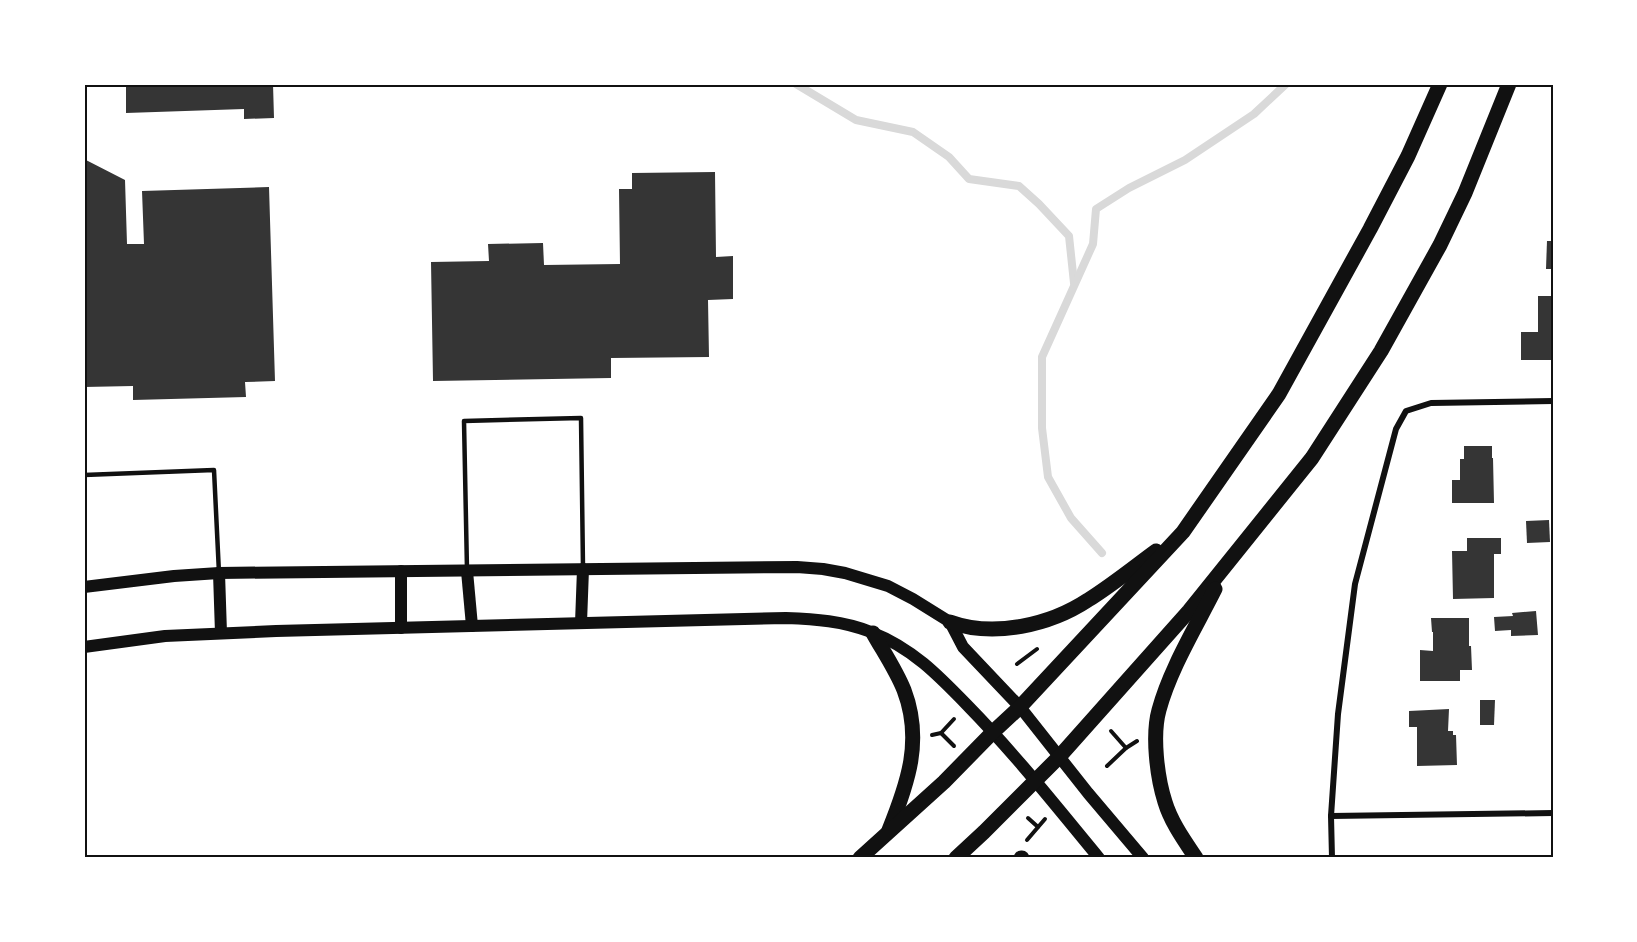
<svg xmlns="http://www.w3.org/2000/svg" width="1637" height="942" viewBox="0 0 1637 942" font-family="Karla,sans-serif">
	<rect width="100%" height="100%" fill="#fff"/>
	<g fill="none" stroke-linecap="round" stroke-linejoin="round">
		<g stroke="#d9d9d9" stroke-width="8">
			<path d="M 796,84 L 856,120 L 913,132 L 949,157 L 969,179 L 1019,186 L 1039,204 L 1069,236 L 1074,283"/>
			<path d="M 1102,553 L 1071,518 L 1048,477 L 1042,428 L 1042,357 L 1093,244 L 1096,209 L 1129,188 L 1185,160 L 1254,114 L 1286,84"/>
		</g>
	</g>
	<g fill="#353535">
		<path d="M 126,84 L 273,84 L 274,118 L 244,119 L 244,109 L 126,113 Z"/>
		<path d="M 84,159 L 125,180 L 127,244 L 144,244 L 142,191 L 269,187 L 275,381 L 245,382 L 246,397 L 133,400 L 133,386 L 84,387 Z"/>
		<path d="M 715,172 L 716,257 L 733,256 L 733,299 L 708,300 L 709,357 L 611,358 L 611,378 L 433,381 L 431,262 L 489,261 L 488,244 L 543,243 L 544,265 L 620,264 L 619,189 L 632,189 L 632,173 Z"/>
		<path d="M 1547,241 L 1553,241 L 1553,269 L 1546,269 Z"/>
		<path d="M 1538,296 L 1553,296 L 1553,360 L 1521,360 L 1521,332 L 1538,332 Z"/>
		<path d="M 1464,446 L 1492,446 L 1492,458 L 1493,458 L 1494,503 L 1452,503 L 1452,480 L 1460,480 L 1460,459 L 1464,459 Z"/>
		<path d="M 1549,520 L 1550,542 L 1527,543 L 1526,521 Z"/>
		<path d="M 1467,538 L 1501,538 L 1501,554 L 1494,554 L 1494,598 L 1453,599 L 1452,551 L 1467,551 Z"/>
		<path d="M 1536,611 L 1538,635 L 1511,636 L 1511,630 L 1495,631 L 1494,617 L 1513,616 L 1512,613 Z"/>
		<path d="M 1431,618 L 1469,618 L 1469,646 L 1471,646 L 1472,670 L 1460,670 L 1460,681 L 1420,681 L 1420,650 L 1433,651 L 1433,632 L 1432,632 Z"/>
		<path d="M 1480,700 L 1495,700 L 1494,725 L 1480,725 Z"/>
		<path d="M 1449,709 L 1448,731 L 1453,731 L 1453,735 L 1456,735 L 1457,765 L 1417,766 L 1417,727 L 1409,727 L 1409,711 Z"/>
	</g>
	<g fill="none" stroke-linecap="round" stroke-linejoin="round">
		<g stroke="#111" stroke-width="4">
			<path d="M 1017,664 L 1037,649"/>
			<path d="M 1111,731 L 1126,748"/>
			<path d="M 941,733 L 954,746"/>
			<path d="M 932,735 L 941,733 L 954,719"/>
			<path d="M 1107,766 L 1126,748 L 1137,741"/>
			<path d="M 1028,818 L 1038,827"/>
			<path d="M 1027,840 L 1045,819"/>
		</g>
		<g stroke="#111" stroke-width="4.5">
			<path d="M 84,475 L 214,470 L 219,573"/>
			<path d="M 467,570 L 464,421 L 581,418 L 583,567"/>
		</g>
		<g stroke="#111" stroke-width="6">
			<path d="M 1331,816 L 1553,813"/>
			<path d="M 1332,858 L 1331,816 L 1338,714 L 1355,584 L 1396,429 L 1406,411 L 1431,403 L 1553,401"/>
		</g>
		<g stroke="#111" stroke-width="12">
			<path d="M 467,571 L 472,626"/>
			<path d="M 219,573 L 221,633"/>
			<path d="M 84,587 L 174,576 L 219,573 L 797,567 L 823,569 L 845,573 L 888,586 L 913,599 L 950,622 L 963,647 L 1020,707 L 1088,793 L 1143,858"/>
			<path d="M 581,623 L 583,569"/>
			<path d="M 401,628 L 401,571"/>
			<path d="M 84,647 L 165,636 L 276,631 L 786,618 C 815,619 843,621 871,632 C 912,648 938,675 968,706 C 1015,754 1056,806 1099,858"/>
		</g>
		<g stroke="#111" stroke-width="15">
			<path d="M 950,622 C 994,638 1050,625 1088,600 C 1112,585 1134,567 1156,551"/>
			<path d="M 873,633 C 883,651 896,670 904,690 C 923,740 908,783 889,830"/>
			<path d="M 860,858 L 944,782 L 993,732 L 1020,707 L 1183,532 L 1279,394 L 1370,229 L 1408,156 L 1440,84"/>
			<path d="M 956,858 L 984,832 L 1059,757 L 1189,611 L 1312,458 L 1381,351 L 1440,245 L 1465,193 L 1509,84"/>
			<path d="M 1021,858 L 1022,858"/>
			<path d="M 1196,858 C 1184,840 1171,822 1165,802 C 1157,777 1152,735 1159,710 C 1170,669 1196,627 1215,589"/>
		</g>
	</g>
	<rect width="1637" height="942" fill="none" stroke="#ffffff" stroke-width="171"/>
	<rect x="86" y="86" width="1466" height="770" fill="none" stroke="#111" stroke-width="2"/>
</svg>
